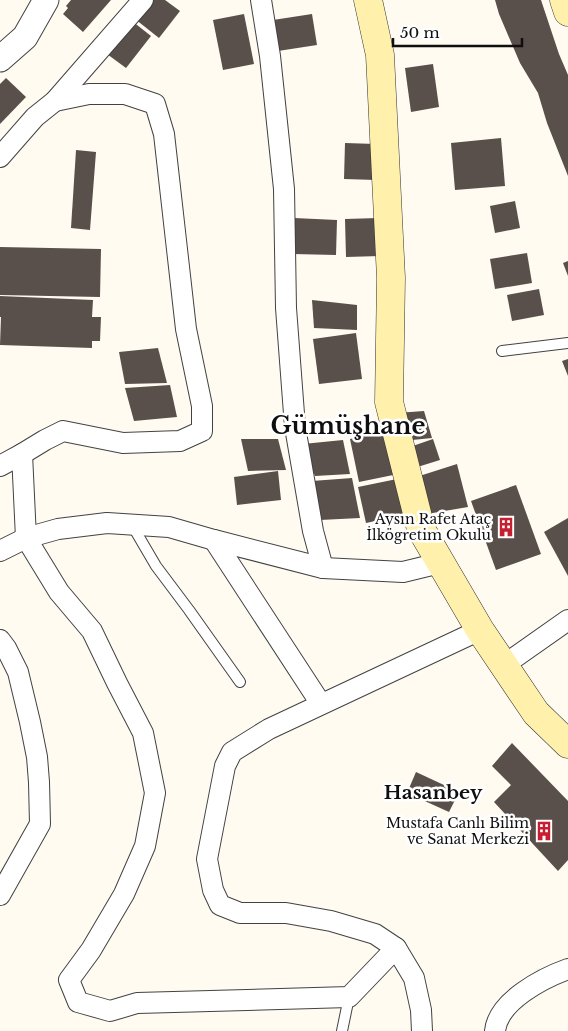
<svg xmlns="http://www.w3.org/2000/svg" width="568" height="1031" viewBox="0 0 568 1031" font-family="'Libre Baskerville',serif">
	<rect width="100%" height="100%" fill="#fffbf1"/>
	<g fill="#594f4b">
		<path d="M 71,0 L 111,0 L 83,32 L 63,14 L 68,8 L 66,6 Z"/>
		<path d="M 150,0 L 165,0 L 180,11 L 159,38 L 135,19 Z"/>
		<path d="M 495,0 L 541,0 L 559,54 L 568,75 L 568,176 L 547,123 L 538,93 L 520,63 L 499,14 Z"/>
		<path d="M 244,14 L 254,64 L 223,70 L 213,20 Z"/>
		<path d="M 312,14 L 317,45 L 278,51 L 273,20 Z"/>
		<path d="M 132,21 L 151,36 L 126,68 L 107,54 Z"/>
		<path d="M 433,64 L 439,107 L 411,112 L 405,68 Z"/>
		<path d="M 6,78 L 26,97 L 0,124 L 0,84 Z"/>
		<path d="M 501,138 L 505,186 L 455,190 L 451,143 Z"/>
		<path d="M 345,143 L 376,144 L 376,180 L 344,179 Z"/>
		<path d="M 76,150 L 96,152 L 90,230 L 71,228 Z"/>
		<path d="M 515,201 L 520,228 L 495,233 L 490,206 Z"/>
		<path d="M 294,218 L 337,220 L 336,255 L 293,254 Z"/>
		<path d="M 378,218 L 380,256 L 346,257 L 345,219 Z"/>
		<path d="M 0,247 L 101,249 L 100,297 L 0,295 Z"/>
		<path d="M 527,253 L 532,283 L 495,289 L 490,259 Z"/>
		<path d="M 568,261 L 568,276 L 563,263 Z"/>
		<path d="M 539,289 L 544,315 L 512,321 L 507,295 Z"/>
		<path d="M 0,296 L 93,300 L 92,317 L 101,317 L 100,341 L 92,341 L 92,348 L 0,345 L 1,317 L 0,317 Z"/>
		<path d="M 312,300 L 357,305 L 357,330 L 314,328 Z"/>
		<path d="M 356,333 L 362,379 L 319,384 L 313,339 Z"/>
		<path d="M 158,348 L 167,383 L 125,384 L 119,352 Z"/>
		<path d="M 568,359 L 568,376 L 562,361 Z"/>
		<path d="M 170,385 L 177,417 L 134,421 L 125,388 Z"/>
		<path d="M 424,411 L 432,438 L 402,441 L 397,413 Z"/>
		<path d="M 389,431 L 398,474 L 359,482 L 350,439 Z"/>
		<path d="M 241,439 L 278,439 L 286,470 L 248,471 Z"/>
		<path d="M 433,439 L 440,460 L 411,469 L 404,449 Z"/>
		<path d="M 343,440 L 350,474 L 315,476 L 303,444 Z"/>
		<path d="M 457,464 L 468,507 L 421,515 L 410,479 Z"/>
		<path d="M 278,471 L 281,500 L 237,505 L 234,477 Z"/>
		<path d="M 352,478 L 360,518 L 320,520 L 312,481 Z"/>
		<path d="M 397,479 L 404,515 L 366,523 L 358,487 Z"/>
		<path d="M 516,485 L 541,554 L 496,570 L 471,501 Z"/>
		<path d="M 568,518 L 568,576 L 544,532 Z"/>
		<path d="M 512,743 L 568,801 L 568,860 L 558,871 L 494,802 L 511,785 L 492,766 Z"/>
		<path d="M 416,772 L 459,792 L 449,812 L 407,793 Z"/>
	</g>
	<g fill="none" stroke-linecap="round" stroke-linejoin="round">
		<defs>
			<g id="service">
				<path d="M 502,351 L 568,343"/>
				<path d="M 132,525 L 156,566 L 189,610 L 240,682"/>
				<path d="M 342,1031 L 349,997"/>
			</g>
			<g id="minor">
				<path d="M 261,0 L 270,56 L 284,189 L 286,308 L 295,427 L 313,531 L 323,568"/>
				<path d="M 0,157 L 35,117 L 55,101 L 143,0"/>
				<path d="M 22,454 L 26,538 L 59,592 L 92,631 L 117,683 L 143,733 L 155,793 L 145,846 L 124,894 L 91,950 L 69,980 L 78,1002 L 110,1011 L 137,1003 L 349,997 L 396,948"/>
				<path d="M 0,466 L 22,454 L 45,440 L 63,431 L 123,443 L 180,441 L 202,431 L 202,406 L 186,329 L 164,134 L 155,104 L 125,94 L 89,94 L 55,101"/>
				<path d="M 214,540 L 321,704"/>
				<path d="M 0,551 L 26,538 L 58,529 L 107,523 L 169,527 L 214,540 L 323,568 L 403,572 L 440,563"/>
				<path d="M 0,640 L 6,648 L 18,672 L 30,722 L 37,757 L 39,782 L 40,824 L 0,895"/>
				<path d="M 504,665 L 568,620"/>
				<path d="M 422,1031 L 421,1010 L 414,978 L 396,948 L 375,934 L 331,921 L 286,913 L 240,913 L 220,905 L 213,890 L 207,859 L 225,766 L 232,752 L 269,729 L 480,630"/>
				<path d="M 495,1031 C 498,1001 543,978 568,969"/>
			</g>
			<path id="tertiary" d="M 0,59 L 25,37 L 46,0"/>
			<g id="secondary">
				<path d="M 368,0 L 380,55 L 391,278 L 389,402 L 421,529 L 480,630 L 536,713 L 568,744"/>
				<path d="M 564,0 L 568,12"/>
			</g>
		</defs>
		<use href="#service" stroke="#424242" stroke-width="12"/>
		<use href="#minor" stroke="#424242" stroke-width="22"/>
		<use href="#tertiary" stroke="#424242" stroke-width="27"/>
		<use href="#secondary" stroke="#313131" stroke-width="29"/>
		<use href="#service" stroke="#fff" stroke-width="10"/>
		<use href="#minor" stroke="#fff" stroke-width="20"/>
		<use href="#tertiary" stroke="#fff" stroke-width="25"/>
		<use href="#secondary" stroke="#fff1ac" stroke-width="28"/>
	</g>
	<defs>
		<symbol id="building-bare" viewBox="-9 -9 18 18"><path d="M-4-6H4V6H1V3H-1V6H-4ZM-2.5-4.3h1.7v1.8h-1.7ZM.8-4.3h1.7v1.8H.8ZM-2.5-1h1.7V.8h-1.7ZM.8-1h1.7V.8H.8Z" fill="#c71f32" stroke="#fff" stroke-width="2.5" paint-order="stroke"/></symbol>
	</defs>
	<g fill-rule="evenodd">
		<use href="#building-bare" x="492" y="513" width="28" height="28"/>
		<use href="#building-bare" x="530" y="817" width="28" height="28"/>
	</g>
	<g text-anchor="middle" stroke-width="5" stroke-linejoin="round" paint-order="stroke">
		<g font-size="14" fill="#0f0f0f" stroke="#fff" text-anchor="end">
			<text x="491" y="524">Aysın Rafet Ataç<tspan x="491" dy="16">İlkögretim Okulu</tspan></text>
			<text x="529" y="828">Mustafa Canlı Bilim<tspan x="529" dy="16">ve Sanat Merkezi</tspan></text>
		</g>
		<g font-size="19" font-weight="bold" fill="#0f0f0f" stroke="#fff">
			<text x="433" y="799">Hasanbey</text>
		</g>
		<g font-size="24" font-weight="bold" fill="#0f0f0f" stroke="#fff">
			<text x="348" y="434">Gümüşhane</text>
		</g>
	</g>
	<path d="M393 38v8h129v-8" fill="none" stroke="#0f0f0f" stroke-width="2.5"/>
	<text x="400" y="38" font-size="15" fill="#0f0f0f" stroke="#ffffff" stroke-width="4" paint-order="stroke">50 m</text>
</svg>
